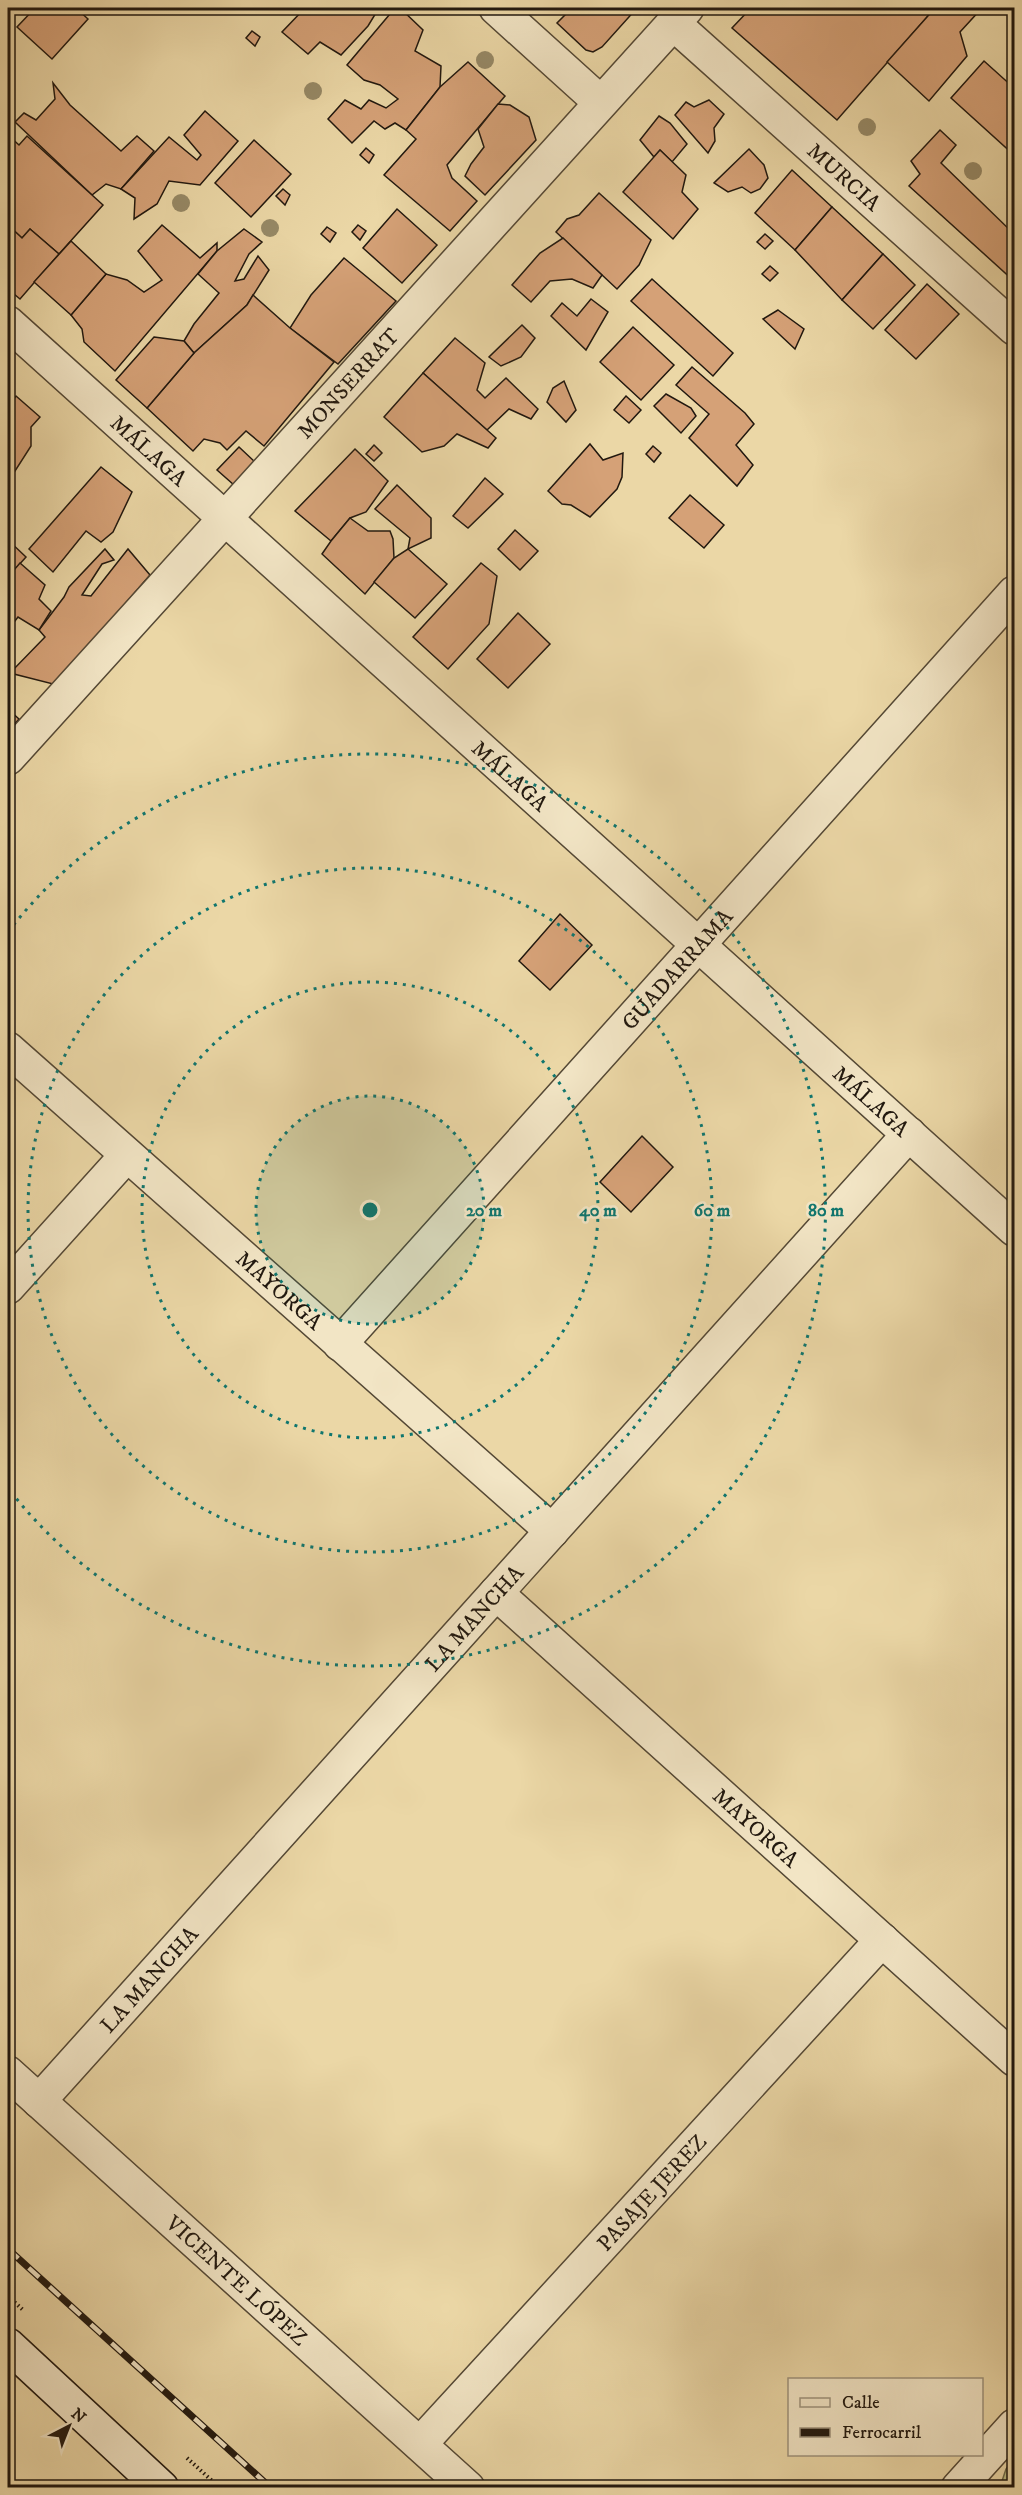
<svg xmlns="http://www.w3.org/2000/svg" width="1022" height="2495" viewBox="0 0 1022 2495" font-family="'IM FELL DW Pica',serif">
	<rect width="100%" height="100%" fill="#ebd7a6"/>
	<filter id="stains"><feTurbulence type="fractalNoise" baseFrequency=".00333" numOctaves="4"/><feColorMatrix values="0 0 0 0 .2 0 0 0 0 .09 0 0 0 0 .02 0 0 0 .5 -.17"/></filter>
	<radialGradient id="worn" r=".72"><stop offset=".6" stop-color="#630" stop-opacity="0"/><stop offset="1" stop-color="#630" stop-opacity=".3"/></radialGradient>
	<path fill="#bcbd83" stroke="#6e6a49" stroke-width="1.5" d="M 1014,2459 L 1014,2487 L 1000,2487 L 1006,2469 Z"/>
	<g fill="#d5a177" stroke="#21180f" stroke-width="1.5">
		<path d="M 35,8 L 76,8 L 88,19 L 52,59 L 17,27 Z"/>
		<path d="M 305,8 L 379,8 L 368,26 L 341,55 L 320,42 L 308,54 L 282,32 Z"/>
		<path d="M 395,8 L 400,8 L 423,30 L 415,51 L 441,66 L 440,87 L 406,130 L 395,123 L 385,129 L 374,121 L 352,143 L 328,119 L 345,100 L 361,109 L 369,100 L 386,108 L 398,99 L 380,85 L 364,80 L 347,65 Z"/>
		<path d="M 572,8 L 637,8 L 602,47 L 593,52 L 586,50 L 557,23 Z"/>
		<path d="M 751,8 L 935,8 L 837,120 L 732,28 Z"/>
		<path d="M 935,8 L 982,8 L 960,32 L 967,56 L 929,101 L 887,62 Z"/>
		<path d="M 252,31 L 260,37 L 255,46 L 246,38 Z"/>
		<path d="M 984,61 L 1014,88 L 1014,155 L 951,98 Z"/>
		<path d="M 468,62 L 505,96 L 447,165 L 452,178 L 477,201 L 450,231 L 384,175 L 416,139 L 406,130 L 440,87 Z"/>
		<path d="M 53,83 L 70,105 L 121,151 L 137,136 L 154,151 L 121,189 L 106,184 L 92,195 L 15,122 L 24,113 L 36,120 L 55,99 Z"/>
		<path d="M 709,100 L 724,114 L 714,128 L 715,141 L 708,153 L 675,115 L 686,102 L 694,107 Z"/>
		<path d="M 498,104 L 510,105 L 529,117 L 536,140 L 485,195 L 465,176 L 471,164 L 484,147 L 478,129 Z"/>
		<path d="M 205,111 L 238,141 L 200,185 L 169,181 L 157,204 L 134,219 L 135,198 L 121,189 L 169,137 L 197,160 L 201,155 L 184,135 Z"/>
		<path d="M 659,116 L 670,123 L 687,144 L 672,162 L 660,150 L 654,157 L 640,140 Z"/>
		<path d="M 940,130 L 956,145 L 941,163 L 1014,234 L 1014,281 L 909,186 L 920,174 L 911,161 Z"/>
		<path d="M 8,135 L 19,145 L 27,136 L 103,205 L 59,254 L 30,229 L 22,238 L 8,225 L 8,204 L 10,200 L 8,198 Z"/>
		<path d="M 254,140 L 291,174 L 251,217 L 215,183 Z"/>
		<path d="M 366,148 L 374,155 L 369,163 L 360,155 Z"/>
		<path d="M 749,149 L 764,165 L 768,178 L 760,189 L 751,193 L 742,187 L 728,192 L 714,183 Z"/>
		<path d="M 660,150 L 686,175 L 682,192 L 698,209 L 673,239 L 623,192 Z"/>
		<path d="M 792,170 L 832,207 L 795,250 L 755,213 Z"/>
		<path d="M 283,189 L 290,195 L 285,205 L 276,196 Z"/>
		<path d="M 599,193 L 651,240 L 639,265 L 617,289 L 556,232 L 567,219 L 579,215 Z"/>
		<path d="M 832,207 L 883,254 L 842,300 L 795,250 Z"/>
		<path d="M 397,209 L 437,245 L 402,283 L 363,248 Z"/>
		<path d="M 8,225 L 22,238 L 30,229 L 59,254 L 20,299 L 8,289 Z"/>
		<path d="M 162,225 L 200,258 L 217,243 L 217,251 L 115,371 L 84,342 L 82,329 L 71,315 L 106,274 L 127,280 L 144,292 L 162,280 L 138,251 Z"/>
		<path d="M 358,225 L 366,231 L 360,240 L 352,232 Z"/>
		<path d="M 327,227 L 336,233 L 330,242 L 321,234 Z"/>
		<path d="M 244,229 L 262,242 L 249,254 L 235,281 L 244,279 L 258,256 L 269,270 L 247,305 L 194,353 L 184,341 L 194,324 L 219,293 L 198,274 L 217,251 Z"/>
		<path d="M 765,234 L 773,241 L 765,249 L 757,242 Z"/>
		<path d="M 563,238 L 602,275 L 593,288 L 572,279 L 550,281 L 531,302 L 512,285 L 540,253 Z"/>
		<path d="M 71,241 L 106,274 L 71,315 L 34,282 Z"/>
		<path d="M 883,254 L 915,285 L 873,329 L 842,300 Z"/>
		<path d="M 344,258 L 396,301 L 338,364 L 290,328 L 311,295 Z"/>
		<path d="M 770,266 L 778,273 L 770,281 L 762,274 Z"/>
		<path d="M 652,279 L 733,353 L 713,376 L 631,301 Z"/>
		<path d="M 927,284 L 959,314 L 916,359 L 885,330 Z"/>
		<path d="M 253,295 L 290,328 L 334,362 L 264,446 L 246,431 L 227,450 L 220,443 L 204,439 L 193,451 L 147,408 L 194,353 L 247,305 Z"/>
		<path d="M 591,299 L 608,312 L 586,350 L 551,316 L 562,303 L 577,316 Z"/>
		<path d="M 778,310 L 804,329 L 795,349 L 763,319 Z"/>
		<path d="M 522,325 L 535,338 L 521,357 L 501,366 L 489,357 Z"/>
		<path d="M 633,327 L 674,365 L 641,400 L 600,362 Z"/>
		<path d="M 154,337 L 184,341 L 194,353 L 147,408 L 116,380 Z"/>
		<path d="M 455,338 L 485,363 L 477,390 L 485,398 L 506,378 L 538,409 L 531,419 L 509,409 L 487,430 L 423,373 Z"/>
		<path d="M 692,367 L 745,413 L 754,424 L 736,445 L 753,465 L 737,486 L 689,438 L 709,414 L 676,385 Z"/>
		<path d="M 423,373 L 496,438 L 488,448 L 457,434 L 444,446 L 422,452 L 384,417 Z"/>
		<path d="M 564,381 L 576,410 L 566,422 L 547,402 L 553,388 Z"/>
		<path d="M 666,394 L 691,408 L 696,416 L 681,433 L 654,406 Z"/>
		<path d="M 16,396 L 40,417 L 31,427 L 31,446 L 8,482 L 8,407 Z"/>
		<path d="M 626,396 L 641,410 L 629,423 L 614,410 Z"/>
		<path d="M 590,444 L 603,460 L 623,453 L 622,477 L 617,489 L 590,517 L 571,505 L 562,504 L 548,491 Z"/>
		<path d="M 374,445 L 382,453 L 374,461 L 366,454 Z"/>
		<path d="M 653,446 L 661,453 L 654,462 L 646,454 Z"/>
		<path d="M 239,447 L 255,462 L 234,485 L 217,470 Z"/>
		<path d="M 355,449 L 388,481 L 366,512 L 350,518 L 331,541 L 295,511 Z"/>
		<path d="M 101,467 L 132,492 L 113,532 L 101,542 L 86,531 L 53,572 L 29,549 Z"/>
		<path d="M 485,478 L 503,494 L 468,528 L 453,516 Z"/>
		<path d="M 397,485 L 431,518 L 431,538 L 408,549 L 410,538 L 375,509 Z"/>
		<path d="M 690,495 L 724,525 L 704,548 L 669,518 Z"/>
		<path d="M 350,518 L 368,531 L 390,531 L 393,539 L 394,558 L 365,594 L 322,554 L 331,541 Z"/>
		<path d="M 515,530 L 538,551 L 520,570 L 498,549 Z"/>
		<path d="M 8,540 L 26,557 L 8,577 Z"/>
		<path d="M 105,549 L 114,560 L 102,564 L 82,595 L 91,596 L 128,549 L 150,575 L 99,634 L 53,684 L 10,673 L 45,637 L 39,630 L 64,597 L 69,587 Z"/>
		<path d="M 408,549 L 447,584 L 415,618 L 374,582 L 394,558 Z"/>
		<path d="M 20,563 L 45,585 L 39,599 L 51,611 L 39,630 L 18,617 L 8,630 L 8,577 Z"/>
		<path d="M 481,563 L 497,576 L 489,624 L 448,669 L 413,637 Z"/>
		<path d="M 518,613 L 550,644 L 508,688 L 477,659 Z"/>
		<path d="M 8,709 L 19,719 L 8,732 Z"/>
		<path d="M 560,914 L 592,945 L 550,990 L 519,961 Z"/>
		<path d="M 642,1136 L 673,1167 L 631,1212 L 600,1182 Z"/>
	</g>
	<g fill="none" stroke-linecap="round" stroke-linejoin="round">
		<defs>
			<g id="minor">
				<path d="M 496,8 L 600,102"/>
				<path id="s1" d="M 673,23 L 1014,328"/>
				<path id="s2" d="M 8,323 L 1014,1229"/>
				<path id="s3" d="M 8,758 L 687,8"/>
				<path id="s4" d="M 8,1049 L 552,1531"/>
				<path d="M 8,1287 L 127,1155"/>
				<path id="s5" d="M 340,1344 L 1014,593"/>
				<path id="s6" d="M 496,1593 L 1014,2059"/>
				<path id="s7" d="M 8,2073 L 468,2488"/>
				<path id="s8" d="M 39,2101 L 909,1134"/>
				<path id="s9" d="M 420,2444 L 882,1940"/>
				<path d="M 958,2488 L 1014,2426"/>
			</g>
			<path id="secondary" d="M 8,2345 L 162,2488"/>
		</defs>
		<use href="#minor" stroke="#544835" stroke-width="36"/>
		<use href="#secondary" stroke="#21180f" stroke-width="36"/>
		<g stroke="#21180f" stroke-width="4" stroke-dasharray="1.5 3" stroke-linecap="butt">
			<path d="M 8,2296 L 23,2310"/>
			<path d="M 187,2458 L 220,2488"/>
		</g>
		<use href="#minor" stroke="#f2e5c5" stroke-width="33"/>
		<use href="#secondary" stroke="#f2e5c5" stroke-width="33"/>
		<defs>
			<path id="rail" d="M 8,2249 L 271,2488"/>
		</defs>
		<use href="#rail" stroke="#21180f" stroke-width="7"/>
		<use href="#rail" stroke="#f2e5c5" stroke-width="4.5" stroke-dasharray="14" stroke-linecap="butt"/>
	</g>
	<g fill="#968966">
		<circle cx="485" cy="60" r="9"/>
		<circle cx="313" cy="91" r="9"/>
		<circle cx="867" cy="127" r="9"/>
		<circle cx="973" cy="171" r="9"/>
		<circle cx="181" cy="203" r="9"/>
		<circle cx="270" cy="228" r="9"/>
	</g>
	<circle cx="370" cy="1210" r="114" fill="#0f766e" fill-opacity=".12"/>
	<g fill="none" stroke="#0f766e" stroke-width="3" stroke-dasharray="3 6">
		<circle cx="370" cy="1210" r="114"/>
		<circle cx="370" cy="1210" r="228"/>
		<circle cx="370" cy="1210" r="342"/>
		<path d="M8 932A456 456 0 1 1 8 1488"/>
	</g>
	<g text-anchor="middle" stroke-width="5" stroke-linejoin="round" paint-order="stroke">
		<g font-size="22" fill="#21180f" stroke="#f2e5c5">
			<text dy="8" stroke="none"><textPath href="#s1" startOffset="230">MURCIA</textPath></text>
			<text dy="8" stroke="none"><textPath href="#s3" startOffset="506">MONSERRAT</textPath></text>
			<text dy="8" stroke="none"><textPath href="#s2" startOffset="190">MÁLAGA</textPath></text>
			<text dy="8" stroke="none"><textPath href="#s2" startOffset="676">MÁLAGA</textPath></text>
			<text dy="8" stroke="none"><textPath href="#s5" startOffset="504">GUADARRAMA</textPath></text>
			<text dy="8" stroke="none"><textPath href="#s2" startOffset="1162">MÁLAGA</textPath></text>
			<text dy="8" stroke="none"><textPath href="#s4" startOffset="363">MAYORGA</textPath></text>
			<text dy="8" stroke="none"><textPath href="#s8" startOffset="650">LA MANCHA</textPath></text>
			<text dy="8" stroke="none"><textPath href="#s6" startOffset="350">MAYORGA</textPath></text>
			<text dy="8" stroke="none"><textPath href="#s8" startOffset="164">LA MANCHA</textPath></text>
			<text dy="8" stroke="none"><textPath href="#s9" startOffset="342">PASAJE JEREZ</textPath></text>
			<text dy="8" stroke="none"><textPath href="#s7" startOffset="309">VICENTE LÓPEZ</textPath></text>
		</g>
	</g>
	<circle cx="370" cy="1210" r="9" fill="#0f766e" stroke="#f2e5c5" stroke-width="3"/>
	<g font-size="18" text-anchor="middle" font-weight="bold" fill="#0f766e" stroke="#f2e5c5" stroke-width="5" stroke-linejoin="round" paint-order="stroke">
		<text x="484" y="1216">20 m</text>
		<text x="598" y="1216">40 m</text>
		<text x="712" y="1216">60 m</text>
		<text x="826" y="1216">80 m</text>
	</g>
	<rect width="1022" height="2495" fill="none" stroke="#ebd7a6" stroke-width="30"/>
	<rect x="9" y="9" width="1004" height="2477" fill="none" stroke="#21180f" stroke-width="3"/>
	<rect x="15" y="15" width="992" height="2465" fill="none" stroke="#21180f" stroke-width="1.5"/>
	<rect x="788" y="2378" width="195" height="78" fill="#f2e5c5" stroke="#9e937c" stroke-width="1.5"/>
	<rect x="800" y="2398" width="30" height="9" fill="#f2e5c5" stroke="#9e937c" stroke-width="1.5"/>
	<text x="842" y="2408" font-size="18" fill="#21180f">Calle</text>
	<rect x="800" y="2428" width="30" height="9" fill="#21180f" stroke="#9e937c" stroke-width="1.5"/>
	<text x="842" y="2438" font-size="18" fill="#21180f">Ferrocarril</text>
	<g transform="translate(69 2426) rotate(42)" stroke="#f2e5c5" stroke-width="4.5" paint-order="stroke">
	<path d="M0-4.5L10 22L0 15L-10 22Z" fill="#21180f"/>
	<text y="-9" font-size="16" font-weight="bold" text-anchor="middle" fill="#21180f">N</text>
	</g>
	<rect width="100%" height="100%" filter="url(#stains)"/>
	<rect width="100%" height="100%" fill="url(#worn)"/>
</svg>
